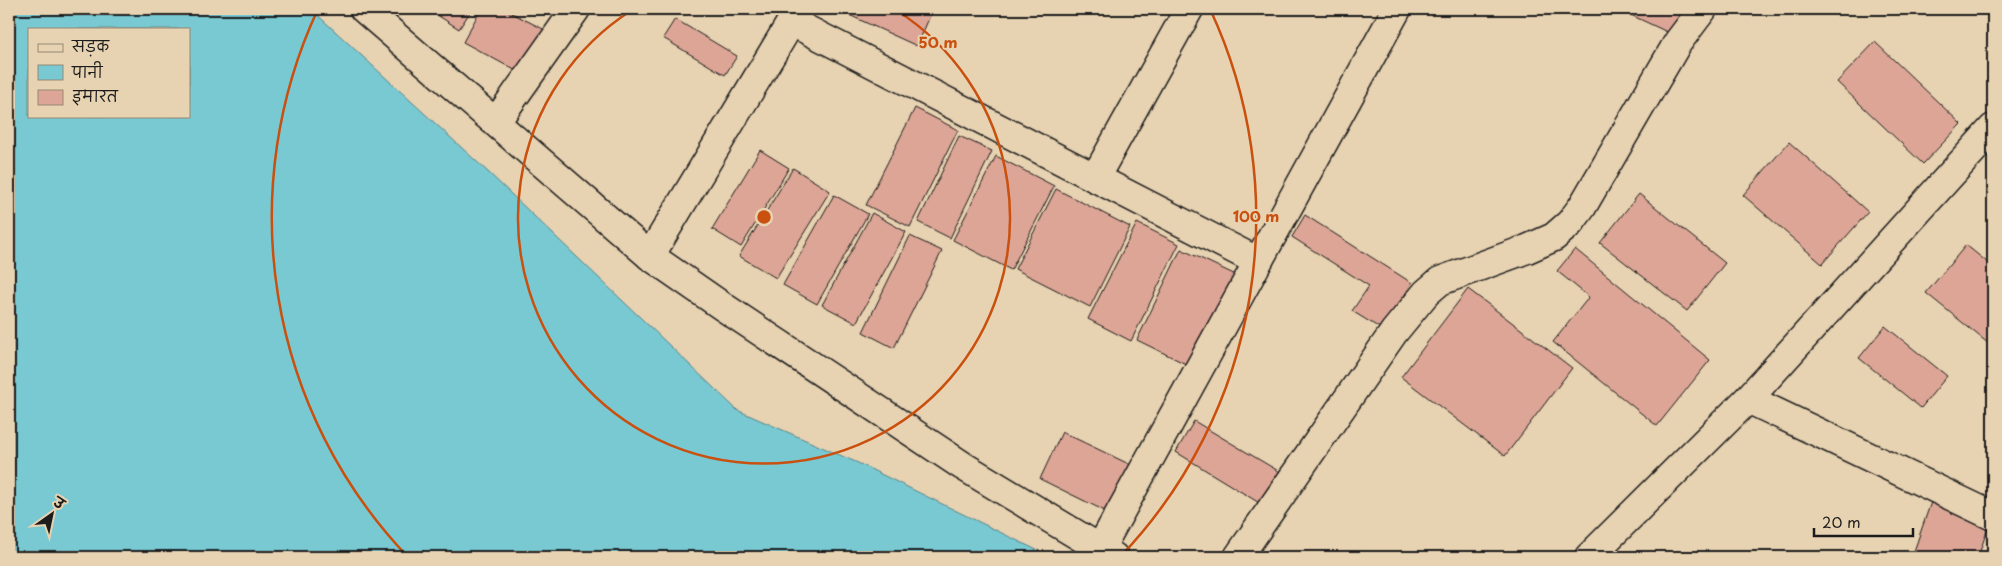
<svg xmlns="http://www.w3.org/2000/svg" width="2002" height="566" viewBox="0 0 2002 566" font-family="'Playpen Sans','Playpen Sans Deva',sans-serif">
	<rect width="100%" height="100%" fill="#e7d2b1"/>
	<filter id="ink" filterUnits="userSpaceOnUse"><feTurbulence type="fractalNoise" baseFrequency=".02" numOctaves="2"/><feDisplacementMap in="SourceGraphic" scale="10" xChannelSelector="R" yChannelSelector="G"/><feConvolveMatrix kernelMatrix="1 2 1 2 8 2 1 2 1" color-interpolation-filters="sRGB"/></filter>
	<g filter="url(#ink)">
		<path fill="#79c9d3" stroke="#54848a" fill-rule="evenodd" d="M 9,9 L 311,9 L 488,172 L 737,410 L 858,463 L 1051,557 L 9,557 ZM 29,29 L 189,29 L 189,116 L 29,116 Z"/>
		<g fill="#dda596" stroke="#1c1c1c">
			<path d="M 428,9 L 472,9 L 459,29 Z"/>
			<path d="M 481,9 L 504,9 L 545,30 L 522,74 L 463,42 Z"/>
			<path d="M 849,9 L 933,9 L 917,46 L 847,14 Z"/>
			<path d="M 1618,9 L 1678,9 L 1687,13 L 1676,36 Z"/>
			<path d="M 675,19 L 737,56 L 725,75 L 663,38 Z"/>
			<path d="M 1875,42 L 1961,124 L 1923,164 L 1837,82 Z"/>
			<path d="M 915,108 L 958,130 L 910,227 L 866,205 Z"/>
			<path d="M 959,136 L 992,151 L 950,238 L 918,222 Z"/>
			<path d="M 1789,142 L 1868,212 L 1822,264 L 1743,195 Z"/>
			<path d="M 760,150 L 789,168 L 741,247 L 712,229 Z"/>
			<path d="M 996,156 L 1054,186 L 1011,270 L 953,240 Z"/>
			<path d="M 793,168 L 830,191 L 776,278 L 739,256 Z"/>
			<path d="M 1056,189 L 1130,227 L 1090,307 L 1015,269 Z"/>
			<path d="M 1639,194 L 1725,263 L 1687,311 L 1600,243 Z"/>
			<path d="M 834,195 L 868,214 L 817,304 L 783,285 Z"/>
			<path d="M 872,213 L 906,232 L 856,323 L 822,305 Z"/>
			<path d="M 1305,215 L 1412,283 L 1383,330 L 1352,311 L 1369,286 L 1292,237 Z"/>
			<path d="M 1137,223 L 1179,244 L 1131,341 L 1088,319 Z"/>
			<path d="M 910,236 L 942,251 L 894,348 L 863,332 Z"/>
			<path d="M 1966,245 L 1993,267 L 1993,339 L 1989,344 L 1926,293 Z"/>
			<path d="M 1181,249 L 1238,276 L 1194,368 L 1137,340 Z"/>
			<path d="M 1575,249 L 1710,360 L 1657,426 L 1553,342 L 1589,297 L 1557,271 Z"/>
			<path d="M 1468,289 L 1572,368 L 1505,456 L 1401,377 Z"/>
			<path d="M 1885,326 L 1947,376 L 1921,408 L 1859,358 Z"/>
			<path d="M 1194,421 L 1280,472 L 1261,504 L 1176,452 Z"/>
			<path d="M 1062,432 L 1131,465 L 1109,513 L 1040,479 Z"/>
			<path d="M 1931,502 L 1990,522 L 1978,557 L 1912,557 Z"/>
		</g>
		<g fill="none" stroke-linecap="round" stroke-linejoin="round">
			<defs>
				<g id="minor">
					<path d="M 792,22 L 1257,261"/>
					<path d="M 496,122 L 576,9"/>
					<path d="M 1095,178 L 1189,9"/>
					<path d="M 650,256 L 799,9"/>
					<path d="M 1748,399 L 1993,516"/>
					<path d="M 1100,549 L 1397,9"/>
					<path d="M 1238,557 L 1394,332 L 1426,293 L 1440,281 L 1527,249 L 1554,237 L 1570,223 L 1582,207 L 1678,42 L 1703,9"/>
				</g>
				<g id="secondary">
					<path d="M 364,9 L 650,256 L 722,306 L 963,466 L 1114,557"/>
					<path d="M 1589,557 L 1748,399 L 1993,128"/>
				</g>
			</defs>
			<use href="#minor" stroke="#1c1c1c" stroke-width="31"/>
			<use href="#secondary" stroke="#1c1c1c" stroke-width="31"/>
			<use href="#minor" stroke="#e7d2b1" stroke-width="28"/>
			<use href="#secondary" stroke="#e7d2b1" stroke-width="28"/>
		</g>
	</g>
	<g fill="none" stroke="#c9500e" stroke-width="2.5">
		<path d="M896 10A246 246 0 1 1 632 10"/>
		<path d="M407 556A492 492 0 0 1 318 9M1210 9A492 492 0 0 1 1121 556"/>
	</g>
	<circle cx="764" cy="217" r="8" fill="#c9500e" stroke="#e7d2b1" stroke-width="2.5"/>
	<g font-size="15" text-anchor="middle" font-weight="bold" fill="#c9500e" stroke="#e7d2b1" stroke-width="4" stroke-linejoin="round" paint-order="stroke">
		<text x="938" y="48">50 m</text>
		<text x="1256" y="222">100 m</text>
	</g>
	<rect width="2002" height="566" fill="none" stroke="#e7d2b1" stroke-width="30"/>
	<rect x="15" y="15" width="1972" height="536" fill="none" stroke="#1c1c1c" stroke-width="2" filter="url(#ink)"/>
	<rect x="28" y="28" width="162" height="90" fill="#e7d2b1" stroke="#968975"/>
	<rect x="38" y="44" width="25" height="8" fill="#e7d2b1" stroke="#968975"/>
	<text x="72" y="52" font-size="15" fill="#1c1c1c">सड़क</text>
	<rect x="38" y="65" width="25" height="15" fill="#79c9d3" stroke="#968975"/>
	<text x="72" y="78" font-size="15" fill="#1c1c1c">पानी</text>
	<rect x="38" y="90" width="25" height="15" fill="#dda596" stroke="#968975"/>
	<text x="72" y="102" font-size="15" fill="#1c1c1c">इमारत</text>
	<g transform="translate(52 514) rotate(33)" stroke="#e7d2b1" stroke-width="4" paint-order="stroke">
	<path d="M0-4L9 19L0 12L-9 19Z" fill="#1c1c1c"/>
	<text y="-8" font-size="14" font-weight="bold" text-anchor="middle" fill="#1c1c1c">उ</text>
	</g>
	<path d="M1814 528v8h99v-8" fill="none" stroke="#1c1c1c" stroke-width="2.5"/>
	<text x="1822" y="528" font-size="15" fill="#1c1c1c" stroke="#e7d2b1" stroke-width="4" paint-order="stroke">20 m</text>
</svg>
